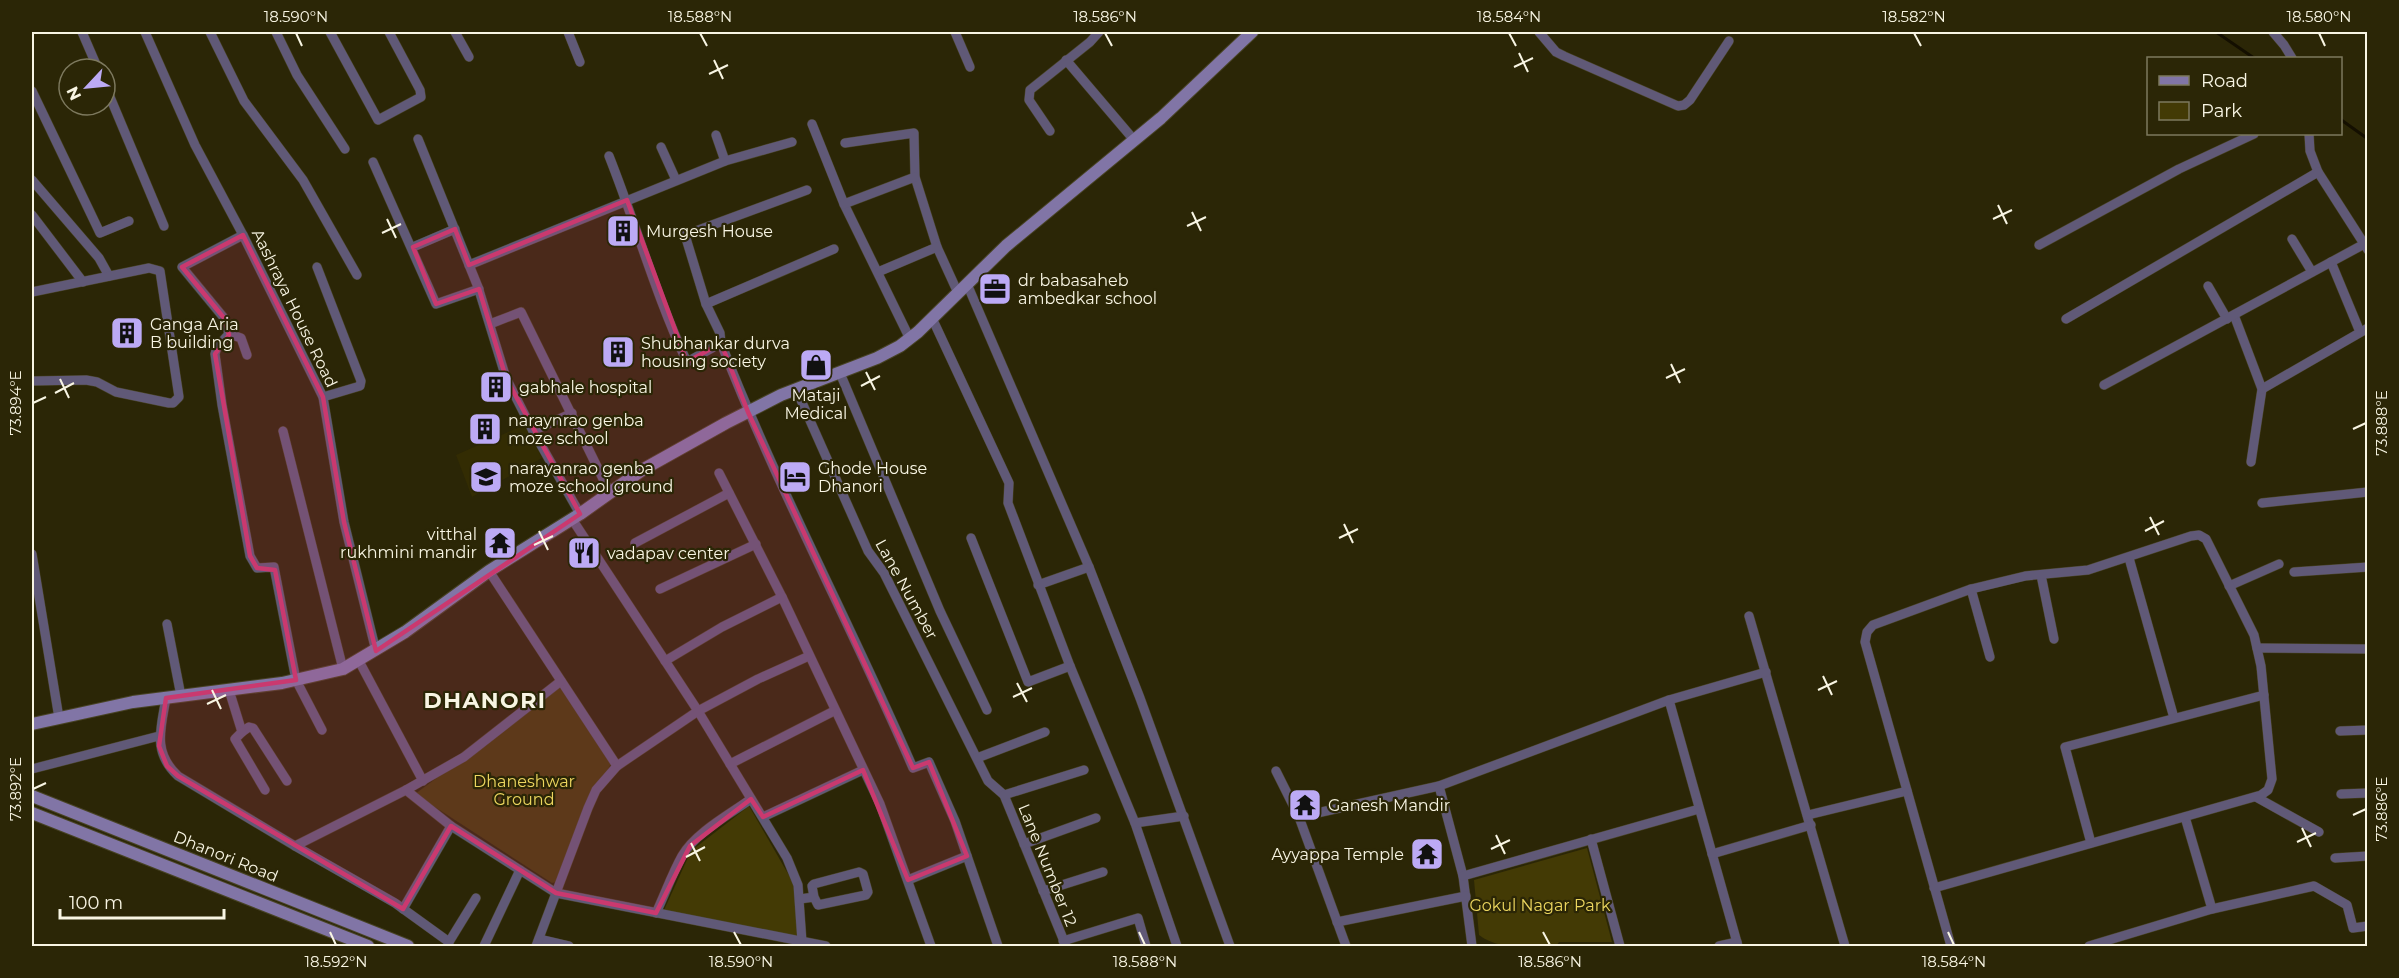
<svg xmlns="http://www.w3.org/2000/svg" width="2399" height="978" viewBox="0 0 2399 978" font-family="Montserrat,sans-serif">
	<rect width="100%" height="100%" fill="#2b2606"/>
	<path fill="#332c03" d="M 524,425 L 542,458 L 472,497 L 456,455 Z"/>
	<g fill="#433a05">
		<path d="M 560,687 L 611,764 L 582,813 L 556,882 L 552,883 L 415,794 Z"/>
		<path d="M 749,806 L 795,886 L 798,937 L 664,910 L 691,851 Z"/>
		<path d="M 1587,848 L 1612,942 L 1559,942 L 1556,946 C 1531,947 1500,951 1479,935 L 1474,880 Z"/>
	</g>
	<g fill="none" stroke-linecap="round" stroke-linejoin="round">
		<g stroke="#140f00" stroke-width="3">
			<path d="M 2216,32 L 2254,58"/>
			<path d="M 2340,119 L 2368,139"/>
		</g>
		<defs>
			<g id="street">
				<path d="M 82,32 L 98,69"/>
				<path d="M 145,32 L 195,145 L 243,235 L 323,397 L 344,522 L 376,651"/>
				<path d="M 210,32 L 244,101 L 303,180 L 357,275"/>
				<path d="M 276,32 L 297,75 L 345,149"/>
				<path d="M 330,32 L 378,120 L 421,97 L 420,90 L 389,32"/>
				<path d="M 455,32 L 469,57"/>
				<path d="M 568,32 L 580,62"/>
				<path d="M 955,32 L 970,67"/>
				<path d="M 1539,32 L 1556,52 L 1564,56 L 1678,106 L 1684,105 L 1690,100 L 1729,41"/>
				<path d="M 2273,32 L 2284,45 L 2292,58"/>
				<path d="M 1066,60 L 1134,140"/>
				<path d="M 105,85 L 164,226"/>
				<path d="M 32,91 L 100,233 L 129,221"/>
				<path d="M 812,124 L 844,204 L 910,339"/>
				<path d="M 1050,131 L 1029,100 L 1030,90 L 1090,42 L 1099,32"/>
				<path d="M 2309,134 L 2310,151 L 2318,172 L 2368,250"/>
				<path d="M 716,135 L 725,161"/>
				<path d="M 418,139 L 478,287 L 506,378 L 533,431 L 580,514"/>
				<path d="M 845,143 L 914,133 L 915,177 L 937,247 L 958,293"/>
				<path d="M 661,147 L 676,180"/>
				<path d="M 609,156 C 636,224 656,296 687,362 L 721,343"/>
				<path d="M 373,162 L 436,304 L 479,289"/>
				<path d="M 32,180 L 99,258 L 109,276"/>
				<path d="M 807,190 L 685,235 L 706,304 L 720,333 L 721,343 C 777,487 851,625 913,768 L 929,762 L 955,821 L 998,946"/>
				<path d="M 844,204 L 915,177"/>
				<path d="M 32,215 L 83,282"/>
				<path d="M 243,235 L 182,267 L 224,318 L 229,334 L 217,347 L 215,354 L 222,405 L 250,556 L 257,568 L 274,567 L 296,680 L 322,730"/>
				<path d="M 2292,239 L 2312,272"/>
				<path d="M 2039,245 L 2179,169 L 2254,134"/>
				<path d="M 413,247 L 455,229"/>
				<path d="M 2331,262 L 2360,332"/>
				<path d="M 469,265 L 725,161 L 792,142"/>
				<path d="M 317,267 L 361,381 L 360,386 L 323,397"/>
				<path d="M 878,272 L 937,247"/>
				<path d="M 967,284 L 1089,567 L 1140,698 L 1230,946"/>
				<path d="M 2208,286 L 2227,319"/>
				<path d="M 32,292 L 149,268 L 160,271 L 179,397 L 173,403 L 169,403 L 116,392 L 97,382 L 86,380 L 32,381"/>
				<path d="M 706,304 L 834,249"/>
				<path d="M 2234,315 L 2262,389 L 2251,462"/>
				<path d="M 932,318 L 1009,483 L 1008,503 L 1070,666 L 1135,823 L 1177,946"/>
				<path d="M 2066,319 L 2318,172"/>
				<path d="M 490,324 L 521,312 L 610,493"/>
				<path d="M 229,334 L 241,338 L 247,355"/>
				<path d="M 840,373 L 940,611 L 987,710"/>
				<path d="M 2104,385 L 2368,242"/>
				<path d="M 796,389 L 868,551 L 884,573 L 988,781 L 1004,795 L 1066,946"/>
				<path d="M 2262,389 L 2368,328"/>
				<path d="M 283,431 L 343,669"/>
				<path d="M 533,431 L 572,413"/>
				<path d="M 719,473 L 782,597 L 880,804 L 931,946"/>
				<path d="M 2262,503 L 2368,492"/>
				<path d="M 572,519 L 698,711 L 787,858 L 798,885 L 802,942"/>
				<path d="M 971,538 L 1028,682 L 1070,666"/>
				<path d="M 635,543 L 729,493"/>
				<path d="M 32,554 L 59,718"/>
				<path d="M 2129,558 L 2174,718"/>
				<path d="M 489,571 L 617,766"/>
				<path d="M 2294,572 L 2368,567"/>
				<path d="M 2041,575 L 2054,639"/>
				<path d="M 1038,585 L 1089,567"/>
				<path d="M 2229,586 L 2279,564"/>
				<path d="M 660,589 L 756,544"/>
				<path d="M 1971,589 L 1990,657"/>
				<path d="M 1749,616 L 1845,946"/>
				<path d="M 167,624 L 181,696"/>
				<path d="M 2257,648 L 2368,649"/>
				<path d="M 359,661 L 423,781"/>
				<path d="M 665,661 L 722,627 L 782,597"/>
				<path d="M 229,690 L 242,732 L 249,727 L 253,728 L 287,781"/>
				<path d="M 166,698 C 161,728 152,752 178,776 L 295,846 L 406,790 L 464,757 L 561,681"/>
				<path d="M 1669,700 L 1738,946"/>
				<path d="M 2340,731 L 2368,730"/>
				<path d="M 242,732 L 235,739 L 265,790"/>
				<path d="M 977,758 L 1045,732"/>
				<path d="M 730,764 L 834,711"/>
				<path d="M 32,769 L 159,736"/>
				<path d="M 1276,771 L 1299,817 L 1346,946"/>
				<path d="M 1439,786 L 1463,876 L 1472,946"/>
				<path d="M 406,790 L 451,826 L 556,893 L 826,946"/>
				<path d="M 2341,794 L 2368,793"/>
				<path d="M 1004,795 L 1084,770"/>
				<path d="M 2256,797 L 2319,832"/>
				<path d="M 1808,815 L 1907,791"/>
				<path d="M 763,817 L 863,770"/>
				<path d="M 1299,817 L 1439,786 L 1669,700 L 1766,672"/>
				<path d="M 2185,817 L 2212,909"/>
				<path d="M 1135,823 L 1184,816"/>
				<path d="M 1591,839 L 1620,946"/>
				<path d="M 2091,843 L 2065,747 L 2264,695"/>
				<path d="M 1024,844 L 1096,818"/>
				<path d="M 295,846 L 395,903 L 449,942 L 448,946"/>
				<path d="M 1712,854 L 1811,825"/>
				<path d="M 2335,858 L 2368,856"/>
				<path d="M 1463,876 L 1699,809"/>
				<path d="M 908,880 L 967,856"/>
				<path d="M 1934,888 L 2261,795 L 2268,790 L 2272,779 L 2261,666 L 2254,635 L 2206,539 L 2199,535 L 2191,536 L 2088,570 L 2025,576 L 1971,589 L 1873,625 L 1867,632 L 1865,642 L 1951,946"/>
				<path d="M 1043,891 L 1103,872"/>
				<path d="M 800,899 L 814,897 L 818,905 L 866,895 L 868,892 L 863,874 L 859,872 L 814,884 L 812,886 L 814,897"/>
				<path d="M 403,909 L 451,826"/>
				<path d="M 656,913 C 665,894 672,874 682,856 C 695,833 730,814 751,799"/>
				<path d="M 1337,922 L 1466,896"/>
				<path d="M 539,939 L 569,946"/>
				<path d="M 1063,941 L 1138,918 L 1146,946"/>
				<path d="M 449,942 L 476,898"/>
				<path d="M 484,946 L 520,870"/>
				<path d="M 536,946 L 588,808 L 596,790 L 617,766 L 698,711 L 758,679 L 809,656"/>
				<path d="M 1719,946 L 1737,942"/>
				<path d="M 2089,946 L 2212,909 L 2314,886 L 2347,905 L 2353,928 L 2368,926"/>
			</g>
			<g id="secondary">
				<path d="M 32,724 L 133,702 L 282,683 L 343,669 L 405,632 L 489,571 L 580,514 L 642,470 L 726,423 L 781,395 L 877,358 L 900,346 L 918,332 L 1006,246 L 1161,118 L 1252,32"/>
				<path d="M 32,796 L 408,946"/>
				<path d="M 32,813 L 368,946"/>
			</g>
		</defs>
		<use href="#street" stroke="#484325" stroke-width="10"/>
		<use href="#secondary" stroke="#484325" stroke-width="14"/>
		<use href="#street" stroke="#605977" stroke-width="9"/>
		<use href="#secondary" stroke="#8175a6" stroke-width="12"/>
	</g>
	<path fill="#ca396f" fill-opacity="0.2" stroke="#ca396f" stroke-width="4.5" stroke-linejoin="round" d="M 627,200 L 687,362 L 721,343 L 748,412 L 913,768 L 929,762 L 967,856 L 908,880 L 863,770 L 763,817 L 751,799 L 690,846 L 656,913 L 556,893 L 451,826 L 403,909 L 178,776 L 167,766 L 159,746 L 166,698 L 296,680 L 275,570 L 257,568 L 250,556 L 215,354 L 229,335 L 224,318 L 182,267 L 243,235 L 323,397 L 344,522 L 376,651 L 580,514 L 506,378 L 479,289 L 436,304 L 413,247 L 455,229 L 469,265 Z"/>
	<path fill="none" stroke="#f8f5e3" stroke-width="2" d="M 296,33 L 302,46M 700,33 L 707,46M 1105,33 L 1112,46M 1509,33 L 1516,46M 1914,33 L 1921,46M 2319,33 L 2325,46M 1519,53 L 1528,72M 714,60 L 723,79M 1514,67 L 1533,58M 709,74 L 728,65M 1998,205 L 2007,224M 1192,212 L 1201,231M 387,219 L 396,238M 1993,219 L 2012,210M 1187,226 L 1206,217M 382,233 L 401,224M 1671,364 L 1680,383M 866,372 L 875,390M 1666,378 L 1685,369M 60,379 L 69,398M 861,386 L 880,376M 55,393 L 74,383M 33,403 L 46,397M 2353,429 L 2366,423M 2150,517 L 2159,535M 1344,524 L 1353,543M 539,531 L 548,550M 2145,531 L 2164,521M 1339,538 L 1358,529M 534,545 L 553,536M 1823,676 L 1832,695M 1017,683 L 1027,702M 212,690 L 221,709M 1818,690 L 1837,681M 1013,697 L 1032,688M 207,704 L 226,695M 33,789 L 46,783M 2353,815 L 2366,809M 2302,828 L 2311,847M 1496,835 L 1505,854M 2297,842 L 2316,833M 691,843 L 700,861M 1491,849 L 1510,840M 686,857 L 705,847M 330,932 L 336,945M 734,932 L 741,945M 1139,932 L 1145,945M 1543,932 L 1550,945M 1948,932 L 1954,945"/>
	<defs>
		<symbol id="building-square" viewBox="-11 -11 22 22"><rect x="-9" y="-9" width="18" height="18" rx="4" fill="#bcaaf5" stroke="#2b2606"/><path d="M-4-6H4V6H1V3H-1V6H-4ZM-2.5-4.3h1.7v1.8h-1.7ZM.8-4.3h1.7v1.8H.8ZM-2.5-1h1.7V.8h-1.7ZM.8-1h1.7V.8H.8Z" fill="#111"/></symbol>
		<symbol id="office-square" viewBox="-11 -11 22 22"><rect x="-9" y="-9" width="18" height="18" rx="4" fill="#bcaaf5" stroke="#2b2606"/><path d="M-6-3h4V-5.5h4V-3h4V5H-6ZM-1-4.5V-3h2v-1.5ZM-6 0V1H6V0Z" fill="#111"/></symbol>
		<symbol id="shop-square" viewBox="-11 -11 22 22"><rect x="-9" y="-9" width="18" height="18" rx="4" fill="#bcaaf5" stroke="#2b2606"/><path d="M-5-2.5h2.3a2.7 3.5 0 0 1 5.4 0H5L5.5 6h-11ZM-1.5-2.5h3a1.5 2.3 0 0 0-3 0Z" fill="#111"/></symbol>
		<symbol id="school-square" viewBox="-11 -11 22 22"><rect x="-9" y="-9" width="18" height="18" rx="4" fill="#bcaaf5" stroke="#2b2606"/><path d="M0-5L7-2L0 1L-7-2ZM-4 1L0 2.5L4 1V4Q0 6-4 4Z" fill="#111"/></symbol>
		<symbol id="hotel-square" viewBox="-11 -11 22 22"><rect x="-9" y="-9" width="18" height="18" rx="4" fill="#bcaaf5" stroke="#2b2606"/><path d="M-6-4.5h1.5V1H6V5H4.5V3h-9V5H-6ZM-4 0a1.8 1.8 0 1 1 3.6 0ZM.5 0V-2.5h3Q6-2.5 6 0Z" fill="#111"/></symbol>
		<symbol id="temple-square" viewBox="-11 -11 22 22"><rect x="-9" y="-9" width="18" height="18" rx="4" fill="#bcaaf5" stroke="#2b2606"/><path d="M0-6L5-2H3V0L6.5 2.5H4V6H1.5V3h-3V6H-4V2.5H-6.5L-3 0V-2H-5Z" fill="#111"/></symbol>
		<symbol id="restaurant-square" viewBox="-11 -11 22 22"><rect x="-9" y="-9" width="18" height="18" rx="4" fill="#bcaaf5" stroke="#2b2606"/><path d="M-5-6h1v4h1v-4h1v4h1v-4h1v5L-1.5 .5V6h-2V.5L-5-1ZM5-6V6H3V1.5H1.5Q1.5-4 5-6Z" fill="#111"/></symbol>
	</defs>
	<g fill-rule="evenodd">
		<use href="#building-square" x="604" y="212" width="38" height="38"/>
		<use href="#office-square" x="976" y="270" width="38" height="38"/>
		<use href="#building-square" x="108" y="314" width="38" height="38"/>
		<use href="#building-square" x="599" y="333" width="38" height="38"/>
		<use href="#shop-square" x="797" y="346" width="38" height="38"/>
		<use href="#building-square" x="477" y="368" width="38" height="38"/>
		<use href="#building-square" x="466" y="410" width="38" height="38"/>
		<use href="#school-square" x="467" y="458" width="38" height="38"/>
		<use href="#hotel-square" x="776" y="458" width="38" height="38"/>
		<use href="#temple-square" x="481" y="524" width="38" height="38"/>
		<use href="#restaurant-square" x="565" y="534" width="38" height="38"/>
		<use href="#temple-square" x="1286" y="786" width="38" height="38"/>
		<use href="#temple-square" x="1408" y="835" width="38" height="38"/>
	</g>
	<g text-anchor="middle" stroke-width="4.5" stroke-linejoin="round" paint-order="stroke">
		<g font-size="16" fill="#f8f5e3" stroke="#2b2606" text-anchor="start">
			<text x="646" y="237">Murgesh House</text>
			<text x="1018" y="286">dr babasaheb<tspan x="1018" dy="18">ambedkar school</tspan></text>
			<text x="150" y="330">Ganga Aria<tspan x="150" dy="18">B building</tspan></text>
			<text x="641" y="349">Shubhankar durva<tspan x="641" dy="18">housing society</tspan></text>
			<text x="519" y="393">gabhale hospital</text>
			<text x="816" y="401" text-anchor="middle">Mataji<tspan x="816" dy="18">Medical</tspan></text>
			<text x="508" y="426">naraynrao genba<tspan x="508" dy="18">moze school</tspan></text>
			<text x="509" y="474">narayanrao genba<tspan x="509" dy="18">moze school ground</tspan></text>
			<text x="818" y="474">Ghode House<tspan x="818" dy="18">Dhanori</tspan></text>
			<text x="477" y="540" text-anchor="end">vitthal<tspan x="477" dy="18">rukhmini mandir</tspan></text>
			<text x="607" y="559">vadapav center</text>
			<text x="1328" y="811">Ganesh Mandir</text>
			<text x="1404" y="860" text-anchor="end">Ayyappa Temple</text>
		</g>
		<g font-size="16" fill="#f8f5e3" stroke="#2b2606">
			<text transform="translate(295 308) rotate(64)" y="6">Aashraya House Road</text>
			<text transform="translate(907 589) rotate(61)" y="6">Lane Number</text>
			<text transform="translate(226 856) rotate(22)" y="6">Dhanori Road</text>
			<text transform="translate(1048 865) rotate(68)" y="6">Lane Number 12</text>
		</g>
		<g font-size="16" fill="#ecd65f" stroke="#2b2606">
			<text x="524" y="787">Dhaneshwar<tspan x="524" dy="18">Ground</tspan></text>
			<text x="1540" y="911">Gokul Nagar Park</text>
		</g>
		<g font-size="22" font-weight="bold" letter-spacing="1.5" fill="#f8f5e3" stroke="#2b2606">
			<text x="485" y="708">DHANORI</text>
		</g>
	</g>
	<rect width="2399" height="978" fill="none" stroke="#2b2606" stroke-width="66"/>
	<rect x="2147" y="57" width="195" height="78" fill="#2b2606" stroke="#7d795e" stroke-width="1.5"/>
	<rect x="2159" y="76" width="30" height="9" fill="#8175a6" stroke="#7d795e" stroke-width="1.5"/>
	<text x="2201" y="87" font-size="18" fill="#f8f5e3">Road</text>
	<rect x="2159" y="102" width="30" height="18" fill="#433a05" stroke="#7d795e" stroke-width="1.5"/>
	<text x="2201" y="117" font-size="18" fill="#f8f5e3">Park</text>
	<g transform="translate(87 87) rotate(244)"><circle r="28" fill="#2b2606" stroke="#7d795e" stroke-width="1.5"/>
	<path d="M0-4.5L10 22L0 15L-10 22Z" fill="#bcaaf5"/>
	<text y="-9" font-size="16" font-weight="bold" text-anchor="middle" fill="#f8f5e3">N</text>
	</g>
	<path d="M60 909v9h164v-9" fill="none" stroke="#f8f5e3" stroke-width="3"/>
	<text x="69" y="909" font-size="18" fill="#f8f5e3" stroke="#2b2606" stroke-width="4.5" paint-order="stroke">100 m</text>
	<rect x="33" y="33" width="2333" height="912" fill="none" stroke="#f8f5e3" stroke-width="2"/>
	<g font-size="15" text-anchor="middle" fill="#f8f5e3">
		<text x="296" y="22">18.590°N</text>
		<text x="700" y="22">18.588°N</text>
		<text x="1105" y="22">18.586°N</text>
		<text x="1509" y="22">18.584°N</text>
		<text x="1914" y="22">18.582°N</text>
		<text x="2319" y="22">18.580°N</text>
		<text transform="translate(16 403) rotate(-90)" y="5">73.894°E</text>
		<text transform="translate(2382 423) rotate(-90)" y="5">73.888°E</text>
		<text transform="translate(16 789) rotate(-90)" y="5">73.892°E</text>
		<text transform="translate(2382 809) rotate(-90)" y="5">73.886°E</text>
		<text x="336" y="967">18.592°N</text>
		<text x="741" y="967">18.590°N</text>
		<text x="1145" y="967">18.588°N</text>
		<text x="1550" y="967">18.586°N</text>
		<text x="1954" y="967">18.584°N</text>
	</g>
</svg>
